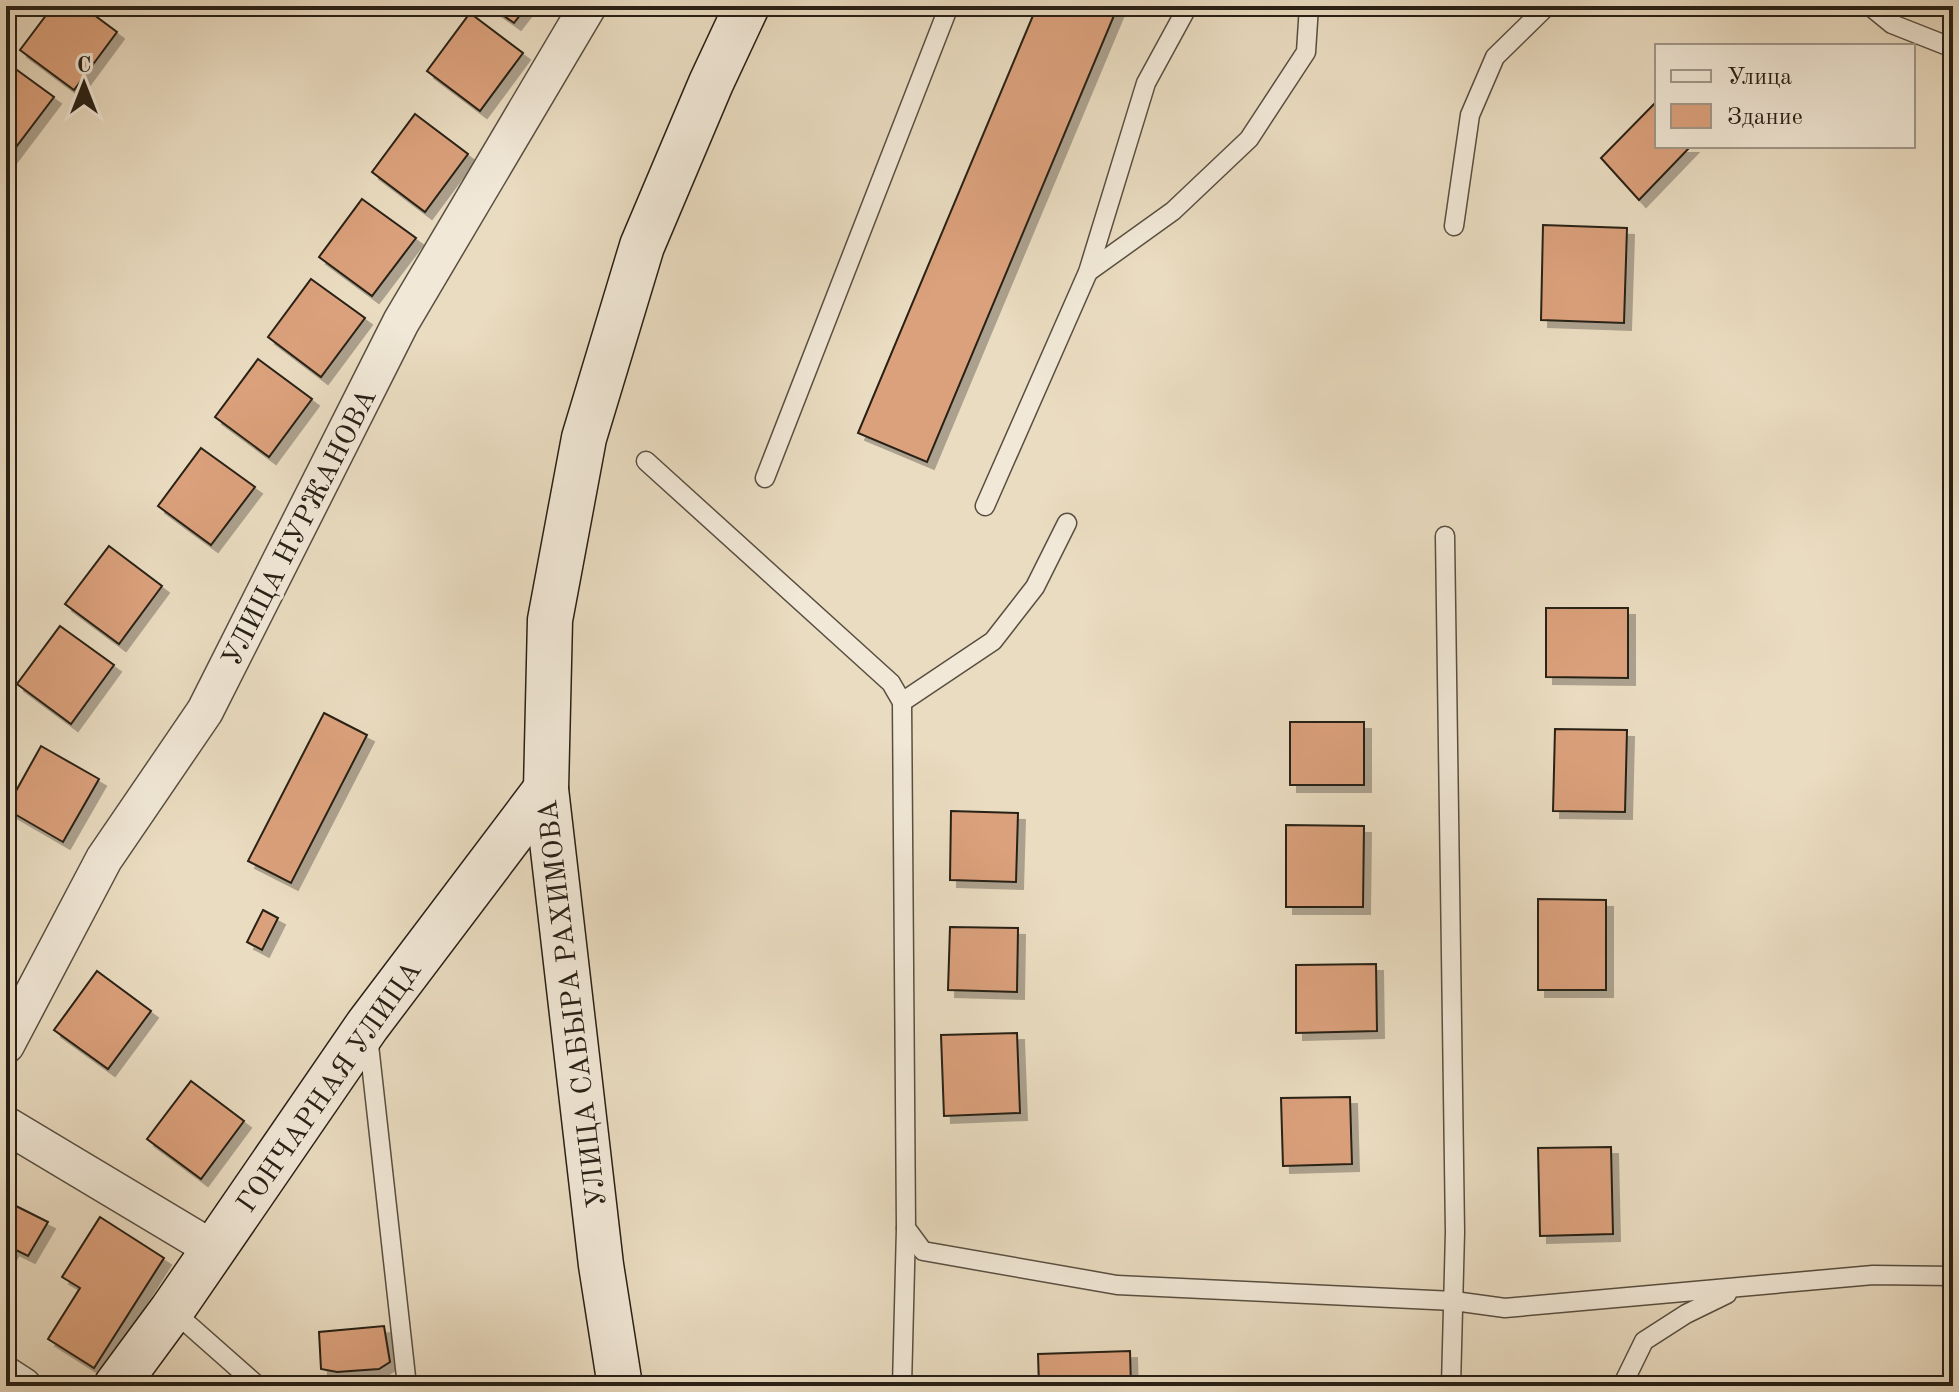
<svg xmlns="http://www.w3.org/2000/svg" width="1959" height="1392" viewBox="0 0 1959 1392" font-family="'Old Standard TT',serif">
	<defs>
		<filter id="shadow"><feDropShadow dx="7" dy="7" stdDeviation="0" flood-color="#0004"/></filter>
	</defs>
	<rect width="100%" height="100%" fill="#eadcc1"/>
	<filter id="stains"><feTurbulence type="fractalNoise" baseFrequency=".0025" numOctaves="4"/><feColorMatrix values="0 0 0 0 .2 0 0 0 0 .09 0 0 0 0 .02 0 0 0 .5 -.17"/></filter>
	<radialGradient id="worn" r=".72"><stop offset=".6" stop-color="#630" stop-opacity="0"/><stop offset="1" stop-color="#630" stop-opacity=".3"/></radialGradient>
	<g fill="#dba17b" stroke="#282016" stroke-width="2" filter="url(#shadow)">
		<path d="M 53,6 L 82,6 L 117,32 L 74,90 L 20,50 Z"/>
		<path d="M 490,6 L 527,6 L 514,23 Z"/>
		<path d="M 1037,6 L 1118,6 L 927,462 L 858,433 Z"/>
		<path d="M 470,13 L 523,53 L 480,111 L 427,71 Z"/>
		<path d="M 6,62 L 54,97 L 10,155 L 6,152 Z"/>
		<path d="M 1657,101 L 1657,146 L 1691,146 L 1639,200 L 1601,158 Z"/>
		<path d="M 415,114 L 468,154 L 425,212 L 372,172 Z"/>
		<path d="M 362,199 L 416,238 L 372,296 L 319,257 Z"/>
		<path d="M 1543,225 L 1627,228 L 1624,323 L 1541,320 Z"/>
		<path d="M 311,279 L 365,318 L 321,377 L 268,337 Z"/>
		<path d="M 258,359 L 312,399 L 269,457 L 215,417 Z"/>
		<path d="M 201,448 L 255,487 L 211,545 L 158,506 Z"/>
		<path d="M 109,546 L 162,586 L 119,644 L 65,604 Z"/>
		<path d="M 1546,608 L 1628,608 L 1628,678 L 1546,677 Z"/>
		<path d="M 60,626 L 114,665 L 71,724 L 17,684 Z"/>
		<path d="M 324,713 L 367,735 L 291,883 L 248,861 Z"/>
		<rect x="1290" y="722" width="74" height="63"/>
		<path d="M 1555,729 L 1627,730 L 1625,812 L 1553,811 Z"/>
		<path d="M 41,746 L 99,779 L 63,842 L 6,809 Z"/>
		<path d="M 951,811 L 1018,813 L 1016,882 L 950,880 Z"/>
		<path d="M 1286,825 L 1364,826 L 1363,907 L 1286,907 Z"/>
		<path d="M 1538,899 L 1606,900 L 1606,990 L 1538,990 Z"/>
		<path d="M 263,910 L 278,918 L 262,950 L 247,942 Z"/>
		<path d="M 950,927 L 1018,928 L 1017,992 L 948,990 Z"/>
		<path d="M 1376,964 L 1377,1031 L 1296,1033 L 1296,965 Z"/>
		<path d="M 97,971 L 151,1011 L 108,1069 L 54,1030 Z"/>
		<path d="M 1017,1033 L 1020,1113 L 944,1116 L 941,1035 Z"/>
		<path d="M 191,1081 L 244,1121 L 201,1179 L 147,1139 Z"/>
		<path d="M 1350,1097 L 1352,1164 L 1283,1166 L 1281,1098 Z"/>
		<path d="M 1611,1147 L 1613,1234 L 1540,1236 L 1538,1148 Z"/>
		<path d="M 6,1201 L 48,1222 L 28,1256 L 12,1248 L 6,1259 Z"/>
		<path d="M 100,1217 L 164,1258 L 94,1368 L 48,1339 L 80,1288 L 62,1277 Z"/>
		<path d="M 384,1326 L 390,1362 L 379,1369 L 337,1372 L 321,1369 L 319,1332 Z"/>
		<path d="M 1130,1351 L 1131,1386 L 1039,1386 L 1038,1354 Z"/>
	</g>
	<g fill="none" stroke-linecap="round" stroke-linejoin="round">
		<defs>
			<g id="lane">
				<path d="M 1870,6 L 1892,24 L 1953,48"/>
				<path d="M 1454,226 L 1470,115 L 1495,57 L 1547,6"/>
				<path d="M 1088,272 L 1173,211 L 1249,139 L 1306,52 L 1309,6"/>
				<path d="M 646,461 L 891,683 L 902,702 L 906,1228 L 923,1251 L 1117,1285 L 1454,1301 L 1505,1308 L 1873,1275 L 1953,1276"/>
				<path d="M 765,478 L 949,6"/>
				<path d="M 985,506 L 1088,272 L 1146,83 L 1188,6"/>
				<path d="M 1445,536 L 1455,1232 L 1451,1386"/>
				<path d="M 902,702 L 993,641 L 1035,587 L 1067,523"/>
				<path d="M 368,1036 L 407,1386"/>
				<path d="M 172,1310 L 258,1386"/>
				<path d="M 902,1386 L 906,1228"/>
				<path d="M 1622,1386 L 1644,1341 L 1686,1314 L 1727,1294"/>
			</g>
			<g id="street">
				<path d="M 6,1045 L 104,859 L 205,711 L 401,322 L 588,6"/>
				<path d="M 6,1125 L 213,1249"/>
				<path d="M 6,1375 L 23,1386"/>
			</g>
			<g id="secondary">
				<path d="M 116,1386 L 172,1310 L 367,1026 L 546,789"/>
				<path d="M 620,1386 L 601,1265 L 546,789 L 550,620 L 584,438 L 642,246 L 711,83 L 747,6"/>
			</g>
		</defs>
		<use href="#lane" stroke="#584f41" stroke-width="21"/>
		<use href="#street" stroke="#584f41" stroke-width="39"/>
		<use href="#secondary" stroke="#282016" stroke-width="47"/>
		<use href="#lane" stroke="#f1e8d7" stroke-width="18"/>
		<use href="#street" stroke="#f1e8d7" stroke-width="36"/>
		<use href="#secondary" stroke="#f1e8d7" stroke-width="44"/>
	</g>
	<g text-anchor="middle" stroke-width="7" stroke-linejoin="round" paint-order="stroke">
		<g font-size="28" fill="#282016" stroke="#f1e8d7">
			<text transform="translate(298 527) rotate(-63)" y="10">УЛИЦА НУРЖАНОВА</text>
			<text transform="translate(571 1004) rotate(-97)" y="10">УЛИЦА САБЫРА РАХИМОВА</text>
			<text transform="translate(328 1086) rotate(-55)" y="10">ГОНЧАРНАЯ УЛИЦА</text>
		</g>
	</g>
	<rect width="1959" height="1392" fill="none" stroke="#eadcc1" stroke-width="32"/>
	<rect x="8" y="8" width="1943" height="1376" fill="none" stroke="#282016" stroke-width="4"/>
	<rect x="16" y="16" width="1927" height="1360" fill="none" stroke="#282016" stroke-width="2"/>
	<rect x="1655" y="44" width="260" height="104" fill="#f1e8d7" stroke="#a1988a" stroke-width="2"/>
	<rect x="1671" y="70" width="40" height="12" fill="#f1e8d7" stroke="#a1988a" stroke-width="2"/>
	<text x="1727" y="84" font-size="24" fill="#282016">Улица</text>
	<rect x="1671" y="104" width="40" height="24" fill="#dba17b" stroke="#a1988a" stroke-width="2"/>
	<text x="1727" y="124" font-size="24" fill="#282016">Здание</text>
	<g transform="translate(84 84)" stroke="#f1e8d7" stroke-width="6" paint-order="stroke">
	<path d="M0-6L14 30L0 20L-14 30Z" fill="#282016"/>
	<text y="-12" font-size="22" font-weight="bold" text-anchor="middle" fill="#282016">С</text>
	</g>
	<rect width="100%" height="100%" filter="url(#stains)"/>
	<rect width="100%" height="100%" fill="url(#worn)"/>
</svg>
